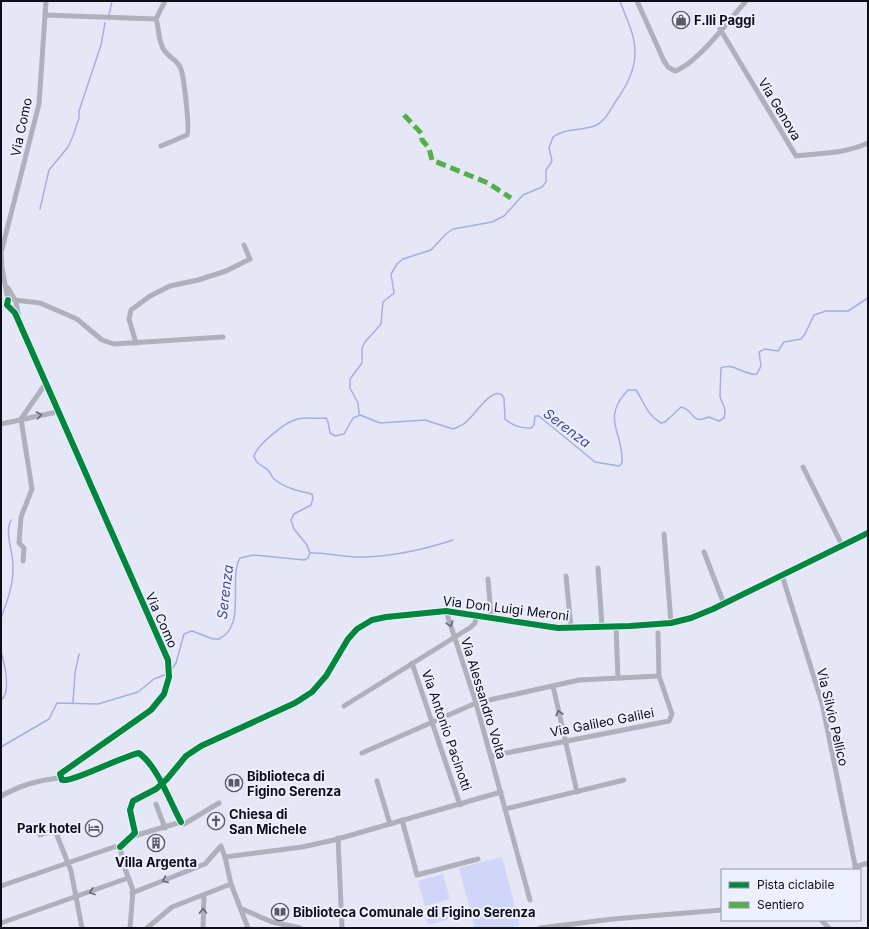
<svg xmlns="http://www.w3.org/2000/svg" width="869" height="929" viewBox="0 0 869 929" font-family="Inter,sans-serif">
	<rect width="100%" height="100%" fill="#e5e7f6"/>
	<g fill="#d1d6f8">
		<path d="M 502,857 L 520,925 L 510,928 L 475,928 L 459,868 Z"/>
		<path d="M 443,874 L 450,899 L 425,906 L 418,881 Z"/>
		<path d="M 447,906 L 451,919 L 428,925 L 424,912 Z"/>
	</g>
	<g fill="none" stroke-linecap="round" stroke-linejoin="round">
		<g stroke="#a5aee5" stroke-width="1.5">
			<path d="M 109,15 L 112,1"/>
			<path d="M 40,209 L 49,170 L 68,147 L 73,136 L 79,118 L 79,111 L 101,45 L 105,23"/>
			<path d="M 359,414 L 358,403 L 350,388 L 350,379 L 362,363 L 362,348 L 365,342 L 381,324 L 383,302 L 394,293 L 391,274 L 397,264 L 403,259 L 431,250 L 446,234 L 453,229 L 492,222 L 504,216 L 523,195 L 542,187 L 546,182 L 546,170 L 552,161 L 549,148 L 553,137 C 565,128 580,131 594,126 C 605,122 610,110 616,101 C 633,77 641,56 630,27 C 627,18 623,10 620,1"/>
			<path d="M 311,553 C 328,552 345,558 363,557 C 394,556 423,550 453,540"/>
			<path d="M 1,618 C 7,602 13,586 13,569 C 14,553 4,534 11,520"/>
			<path d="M 1,651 C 4,662 12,692 1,700"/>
			<path d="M 171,670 L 176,663 L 184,634 L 192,631 L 213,639 L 219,639 C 247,626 228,579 240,558 L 254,555 L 304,560 L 308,558 L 310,553 L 307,545 L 294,529 L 291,520 L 294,514 L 311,505 L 313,498 L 312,494 C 298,491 285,488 274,479 C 272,477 271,474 269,471 C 263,465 256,465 254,456 C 257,445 286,421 298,419 C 306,417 317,419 326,418 L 328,422 L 330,433 L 335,436 L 344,434 L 353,418 L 360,415 L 380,423 L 425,420 L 453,429 C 459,427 465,424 469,419 C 476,413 495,382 504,398 L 505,419 C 513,426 520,428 531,428 L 534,425 L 535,416 L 539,416 L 595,462 L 619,466 L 622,463 C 624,431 600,420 628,390 L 636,390 C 644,402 647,415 661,423 L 665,422 L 681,407 C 697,411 689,425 709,417 L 719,421 L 724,418 C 727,406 722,406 720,396 C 720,394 721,369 721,368 C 734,362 744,376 757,374 L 761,366 L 759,352 L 765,349 L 778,351 L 784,342 L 801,339 L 805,334 L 814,315 L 826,311 L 848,311 L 868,298"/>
			<path d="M 73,703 L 75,673 L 79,654"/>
			<path d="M 1,747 L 49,719 L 57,703 L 98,704 L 138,692 L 154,679 L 167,674"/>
		</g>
		<g stroke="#aeb0bb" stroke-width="5">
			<path d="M 637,1 L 664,61 L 668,67 L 675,71 C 697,64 730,19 746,1"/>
			<path d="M 45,15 L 156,19"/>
			<path d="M 156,19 C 159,28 158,37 162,46 C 165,56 176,58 180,67 C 184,73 190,131 187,135 L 161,146"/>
			<path d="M 156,19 L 165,1"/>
			<path d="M 720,29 L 796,156 C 821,153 844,154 868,143"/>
			<path d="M 8,288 L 16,302 L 18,315"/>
			<path d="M 8,300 L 2,268 L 1,253 L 39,104 L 46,1"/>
			<path d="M 15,300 L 40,303 L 77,319 L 102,340 L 114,344 L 223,337"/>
			<path d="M 7,301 L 8,307 L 15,313 L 168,660 L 169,677 L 164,694 L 151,710 L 60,774 L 62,780 C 71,783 123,756 139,753 C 158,767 170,802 181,822"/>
			<path d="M 136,343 L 129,319 L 131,310 L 150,296 L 170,286 L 198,280 L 226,271 L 250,259 L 244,245"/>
			<path d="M 1,424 L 57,412"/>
			<path d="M 803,467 L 842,545"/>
			<path d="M 664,534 L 671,623"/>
			<path d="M 704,552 L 724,604"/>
			<path d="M 23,561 L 24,548 L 19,543 L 21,517 L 32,489 L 21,419 L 46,383"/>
			<path d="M 598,568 L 602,626"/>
			<path d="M 782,575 L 822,703 L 856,870"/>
			<path d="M 566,576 L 571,627"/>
			<path d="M 488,579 L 491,616"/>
			<path d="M 446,611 L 476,703 L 530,900"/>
			<path d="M 616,626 L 618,678"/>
			<path d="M 412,663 L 460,805"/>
			<path d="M 553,686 L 577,792"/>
			<path d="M 344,706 L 471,627 L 475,623 L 477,614"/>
			<path d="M 362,753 L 476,703 L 579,680 L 659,676"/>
			<path d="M 491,756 L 669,721 L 672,714 L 659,676 L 658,633"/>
			<path d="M 377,781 L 390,824"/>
			<path d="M 1,796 C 22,785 35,781 58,778 L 61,776"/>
			<path d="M 156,804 L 165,828"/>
			<path d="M 505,809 L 624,780"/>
			<path d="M 402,820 L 417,875 L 478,859"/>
			<path d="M 40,835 L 55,830 L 71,871 L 82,928"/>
			<path d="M 134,836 L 181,822 L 184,824 L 219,803"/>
			<path d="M 338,838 L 342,928"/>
			<path d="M 120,847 L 135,833 L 130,810 L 133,801 L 156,789 L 167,779 L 186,756 L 201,746 L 295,703 L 312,692 L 326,676 L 348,639 L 357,629 L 372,620 L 386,617 L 446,611 L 558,628 L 630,626 L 671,623 L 691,618 L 713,609 L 868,533"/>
			<path d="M 120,847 L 124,866 L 133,890 L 130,928"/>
			<path d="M 225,857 L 302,847 L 334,840 L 501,792"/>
			<path d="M 855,867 L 868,863"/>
			<path d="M 231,884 L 248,928"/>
			<path d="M 1,886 L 114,847 L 120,847"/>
			<path d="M 132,893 L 205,864 L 221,846 L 225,857 L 231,884 L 172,907 L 147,928"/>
			<path d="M 242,909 L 272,922 L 300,928"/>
			<path d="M 821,920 L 829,928"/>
			<path d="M 1,923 L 128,878"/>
			<path d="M 203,928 L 204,895"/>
			<path d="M 540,928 L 613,919 L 722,910"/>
		</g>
		<path stroke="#54b045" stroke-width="5" stroke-dasharray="10 5" stroke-linecap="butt" d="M 404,115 L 422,134 L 422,140 L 429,148 L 432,160 L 488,183 L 511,198"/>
		<defs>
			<g id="cycleway">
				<path d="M 8,300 L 7,305 L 15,313 L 168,660 L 169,677 L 164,694 L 151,710 L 60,774 L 62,780 C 71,783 123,756 139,753 C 158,767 170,802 181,822"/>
				<path d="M 120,847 L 135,833 L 130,810 L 133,801 L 156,789 L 167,779 L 186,756 L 201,746 L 295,703 L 312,692 L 326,676 L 348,639 L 357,629 L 372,620 L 386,617 L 446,611 L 558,628 L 630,626 L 671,623 L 691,618 L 713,609 L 868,533"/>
			</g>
		</defs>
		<use href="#cycleway" stroke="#edf0ff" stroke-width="8"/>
		<use href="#cycleway" stroke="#00873e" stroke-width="6"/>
	</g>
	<defs><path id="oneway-chevron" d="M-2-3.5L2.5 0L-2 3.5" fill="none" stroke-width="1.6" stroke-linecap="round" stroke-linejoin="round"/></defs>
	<g stroke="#656772">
		<use href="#oneway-chevron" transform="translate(39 415) rotate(-12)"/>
		<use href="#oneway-chevron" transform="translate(450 624) rotate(73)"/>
		<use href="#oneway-chevron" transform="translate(559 713) rotate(-103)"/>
		<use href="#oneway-chevron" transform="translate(165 880) rotate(158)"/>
		<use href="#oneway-chevron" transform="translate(92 892) rotate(160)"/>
		<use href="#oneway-chevron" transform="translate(203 911) rotate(-91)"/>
	</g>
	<defs>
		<symbol id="shop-ring" viewBox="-11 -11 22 22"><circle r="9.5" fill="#edf0ff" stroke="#585a66" stroke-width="1.5"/><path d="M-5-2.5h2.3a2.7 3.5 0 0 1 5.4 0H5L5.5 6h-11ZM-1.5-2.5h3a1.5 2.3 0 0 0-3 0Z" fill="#585a66"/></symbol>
		<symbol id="library-ring" viewBox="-11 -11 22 22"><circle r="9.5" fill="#edf0ff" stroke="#585a66" stroke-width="1.5"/><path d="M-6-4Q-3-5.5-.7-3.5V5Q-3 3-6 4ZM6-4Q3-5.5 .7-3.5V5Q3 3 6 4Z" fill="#585a66"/></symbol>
		<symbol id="church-ring" viewBox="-11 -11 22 22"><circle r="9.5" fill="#edf0ff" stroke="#585a66" stroke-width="1.5"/><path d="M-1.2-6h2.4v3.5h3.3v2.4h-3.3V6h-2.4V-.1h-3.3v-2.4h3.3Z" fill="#585a66"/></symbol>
		<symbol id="hotel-ring" viewBox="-11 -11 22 22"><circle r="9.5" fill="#edf0ff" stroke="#585a66" stroke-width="1.5"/><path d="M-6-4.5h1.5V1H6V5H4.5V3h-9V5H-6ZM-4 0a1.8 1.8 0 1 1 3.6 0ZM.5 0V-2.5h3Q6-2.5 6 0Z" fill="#585a66"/></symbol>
		<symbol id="building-ring" viewBox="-11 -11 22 22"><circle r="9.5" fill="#edf0ff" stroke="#585a66" stroke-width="1.5"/><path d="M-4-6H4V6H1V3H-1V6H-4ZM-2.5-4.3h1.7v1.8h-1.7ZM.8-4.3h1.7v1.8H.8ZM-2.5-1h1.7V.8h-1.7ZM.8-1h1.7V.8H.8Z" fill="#585a66"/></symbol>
	</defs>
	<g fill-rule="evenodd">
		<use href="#shop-ring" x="671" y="10" width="20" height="20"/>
		<use href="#library-ring" x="224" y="773" width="20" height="20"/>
		<use href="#church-ring" x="206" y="811" width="20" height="20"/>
		<use href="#hotel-ring" x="84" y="818" width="20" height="20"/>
		<use href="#building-ring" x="146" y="833" width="20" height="20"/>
		<use href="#library-ring" x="270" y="902" width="20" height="20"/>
	</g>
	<g text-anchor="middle" stroke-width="4" stroke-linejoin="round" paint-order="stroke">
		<g font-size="13" font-weight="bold" fill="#0c0e19" stroke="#edf0ff" text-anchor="start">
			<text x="694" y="25">F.lli Paggi</text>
			<text x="247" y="781">Biblioteca di<tspan x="247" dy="15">Figino Serenza</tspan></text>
			<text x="229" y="819">Chiesa di<tspan x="229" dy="15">San Michele</tspan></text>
			<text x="81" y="833" text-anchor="end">Park hotel</text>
			<text x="156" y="867" text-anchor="middle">Villa Argenta</text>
			<text x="293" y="917">Biblioteca Comunale di Figino Serenza</text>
		</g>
		<g font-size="13" fill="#0c0e19" stroke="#edf0ff">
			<text transform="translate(780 109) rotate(59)" y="5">Via Genova</text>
			<text transform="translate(21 127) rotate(-78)" y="5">Via Como</text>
			<text transform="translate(506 608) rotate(7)" y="5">Via Don Luigi Meroni</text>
			<text transform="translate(162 620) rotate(66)" y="5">Via Como</text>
			<text transform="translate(484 698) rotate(73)" y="5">Via Alessandro Volta</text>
			<text transform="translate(833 717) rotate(77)" y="5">Via Silvio Pellico</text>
			<text transform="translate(602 722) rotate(-11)" y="5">Via Galileo Galilei</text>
			<text transform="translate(447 730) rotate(71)" y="5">Via Antonio Pacinotti</text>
		</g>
		<g font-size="14" font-style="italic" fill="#43499f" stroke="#edf0ff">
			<text transform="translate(567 428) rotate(37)" y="5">Serenza</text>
			<text transform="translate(225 592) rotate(-83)" y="5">Serenza</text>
		</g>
	</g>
	<rect width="869" height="929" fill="none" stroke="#0c0e19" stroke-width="4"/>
	<rect x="721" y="869" width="140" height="52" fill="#edf0ff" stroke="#9396a3"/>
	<rect x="729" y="882" width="20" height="6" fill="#00873e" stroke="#9396a3"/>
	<text x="757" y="889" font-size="12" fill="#0c0e19">Pista ciclabile</text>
	<rect x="729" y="902" width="20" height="6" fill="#54b045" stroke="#9396a3"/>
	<text x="757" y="909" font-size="12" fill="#0c0e19">Sentiero</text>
</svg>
